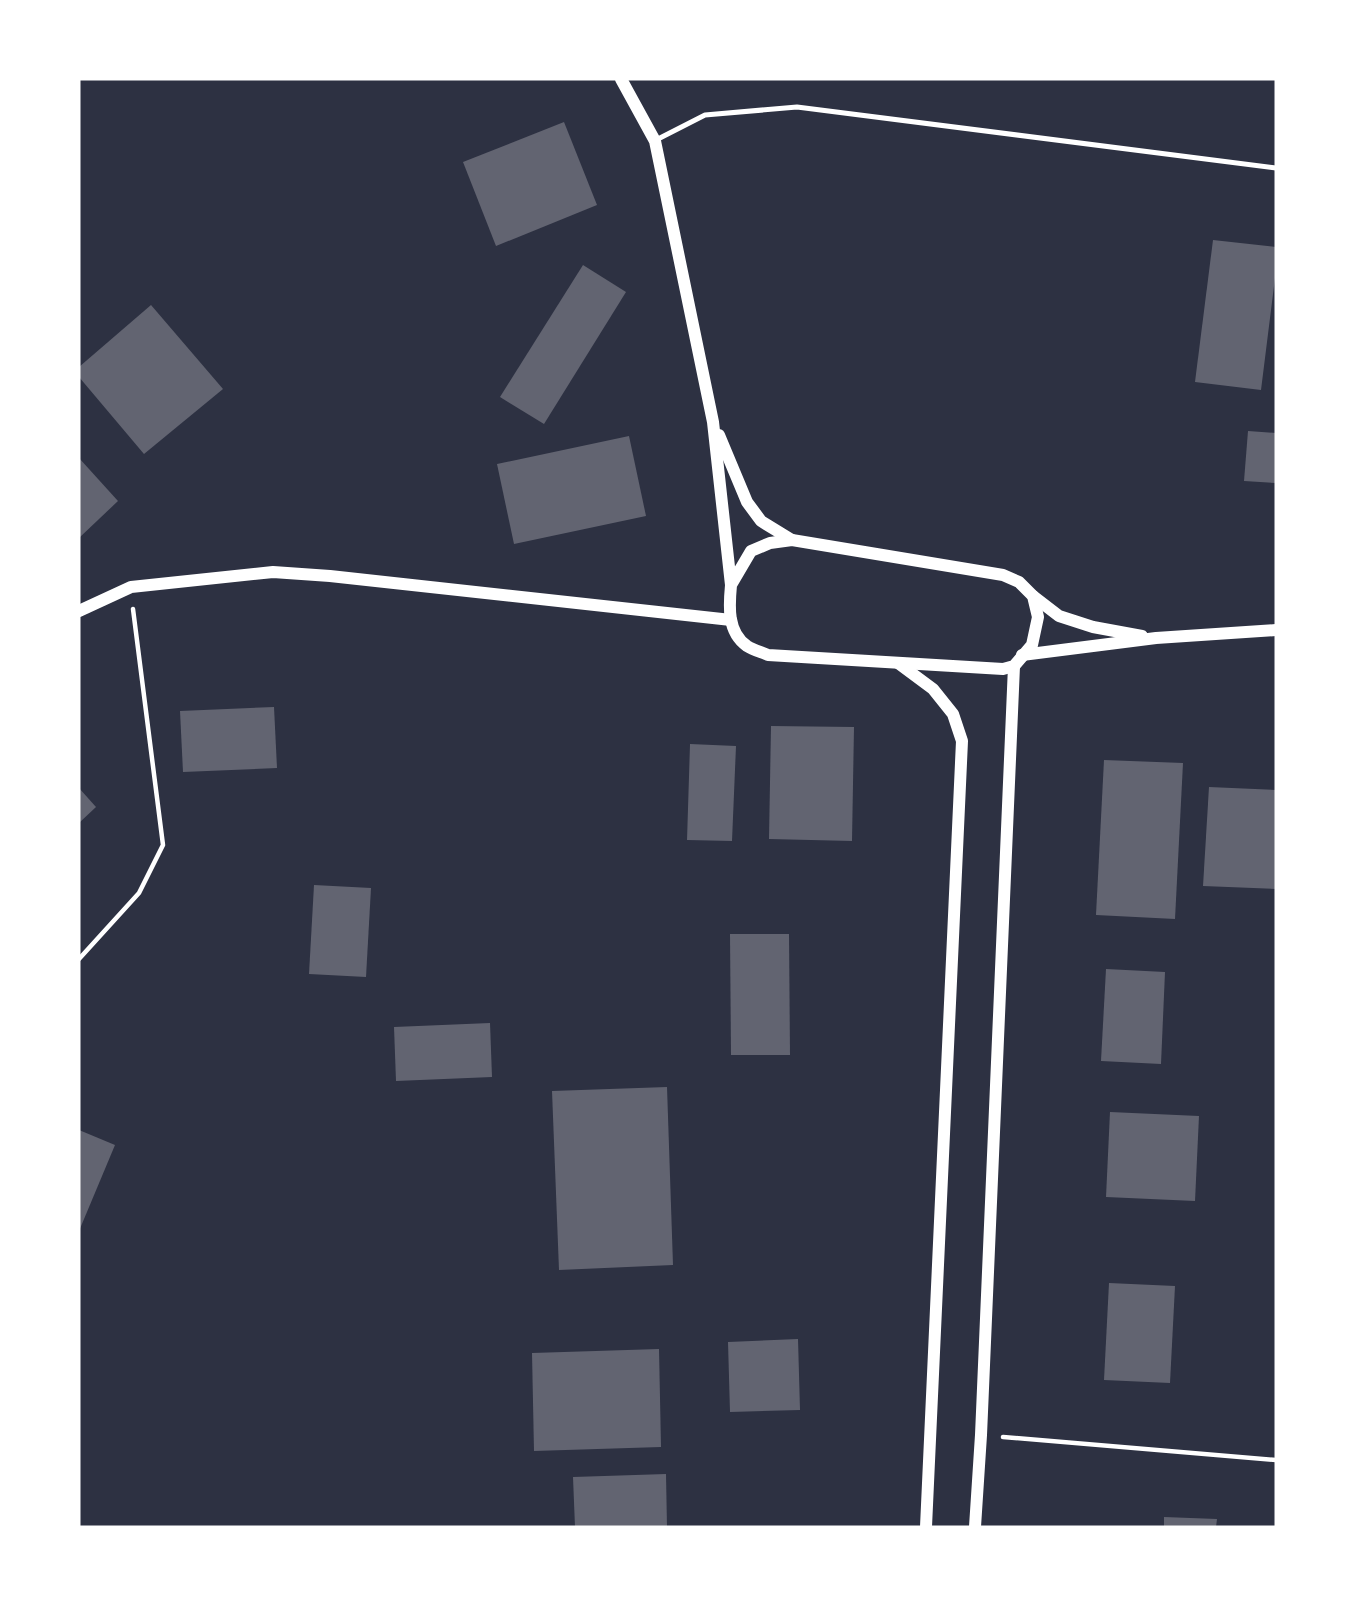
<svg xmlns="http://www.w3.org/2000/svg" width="1355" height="1606" viewBox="0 0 1355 1606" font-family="'Noto Sans',sans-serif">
	<rect width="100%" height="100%" fill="#2d3142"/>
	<g fill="#626471">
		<path d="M 564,122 L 597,205 L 496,246 L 463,162 Z"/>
		<path d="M 1213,240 L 1276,247 L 1276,270 L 1261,390 L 1195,382 Z"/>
		<path d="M 583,265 L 626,292 L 544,424 L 500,397 Z"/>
		<path d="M 151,305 L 223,389 L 144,454 L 79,377 L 79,367 Z"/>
		<path d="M 1248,431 L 1276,433 L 1276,483 L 1244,481 Z"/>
		<path d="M 629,436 L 646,516 L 514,544 L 497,464 Z"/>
		<path d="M 79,458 L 118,501 L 79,538 Z"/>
		<path d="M 274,707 L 277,768 L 183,772 L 180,711 Z"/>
		<path d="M 771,726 L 854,727 L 852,841 L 769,839 Z"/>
		<path d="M 690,744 L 736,746 L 732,841 L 687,840 Z"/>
		<path d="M 1104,760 L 1183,763 L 1175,919 L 1096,915 Z"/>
		<path d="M 1209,787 L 1276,790 L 1276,889 L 1203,886 Z"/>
		<path d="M 79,788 L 96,807 L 79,823 Z"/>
		<path d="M 314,885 L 371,888 L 366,977 L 309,974 Z"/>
		<path d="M 730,934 L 789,934 L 790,1055 L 731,1055 Z"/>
		<path d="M 1106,969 L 1165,972 L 1161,1064 L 1101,1061 Z"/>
		<path d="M 490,1023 L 492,1077 L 396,1081 L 394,1027 Z"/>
		<path d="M 667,1087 L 673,1265 L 559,1270 L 552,1091 Z"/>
		<path d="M 1110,1112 L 1199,1116 L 1195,1201 L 1106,1197 Z"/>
		<path d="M 79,1130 L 115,1145 L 79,1231 Z"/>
		<path d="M 1109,1283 L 1175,1286 L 1170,1383 L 1104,1380 Z"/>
		<path d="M 798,1339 L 800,1410 L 730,1412 L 728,1342 Z"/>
		<path d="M 659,1349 L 661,1447 L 534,1451 L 532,1353 Z"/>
		<path d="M 666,1474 L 667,1527 L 575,1527 L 573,1477 Z"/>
		<path d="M 1164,1517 L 1217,1519 L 1216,1527 L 1164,1527 Z"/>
	</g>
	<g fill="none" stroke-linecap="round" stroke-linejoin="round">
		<g stroke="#fff" stroke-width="4.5">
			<path d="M 79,959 L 139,893 L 163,845 L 133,609"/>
			<path d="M 1003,1437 L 1276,1460"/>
		</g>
		<path stroke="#fff" stroke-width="5" d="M 656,140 L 705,115 L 797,107 L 1276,168"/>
		<g stroke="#fff" stroke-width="12">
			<path d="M 621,79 L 655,141 L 713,422 L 731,585 C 729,606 727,632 747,646 C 753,650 761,652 768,655 L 1003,669 L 1014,666 L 1032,645 L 1038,617 L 1033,596 L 1019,582 L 1003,575 L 792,540 L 770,543 L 751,551 L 731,585"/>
			<path d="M 719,435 L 747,502 L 761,521 L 792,540"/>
			<path d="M 1033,596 L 1059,616 L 1093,627 L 1142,636"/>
			<path d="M 79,611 L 131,587 L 273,572 L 330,576 L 731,620"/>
			<path d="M 1022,655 L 1156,638 L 1276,630"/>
			<path d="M 898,663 L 933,689 L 953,714 L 962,741 L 926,1527"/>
			<path d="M 975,1527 L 981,1435 L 1014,666"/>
		</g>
	</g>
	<rect width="1355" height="1606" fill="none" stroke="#ffffff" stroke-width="161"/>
</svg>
